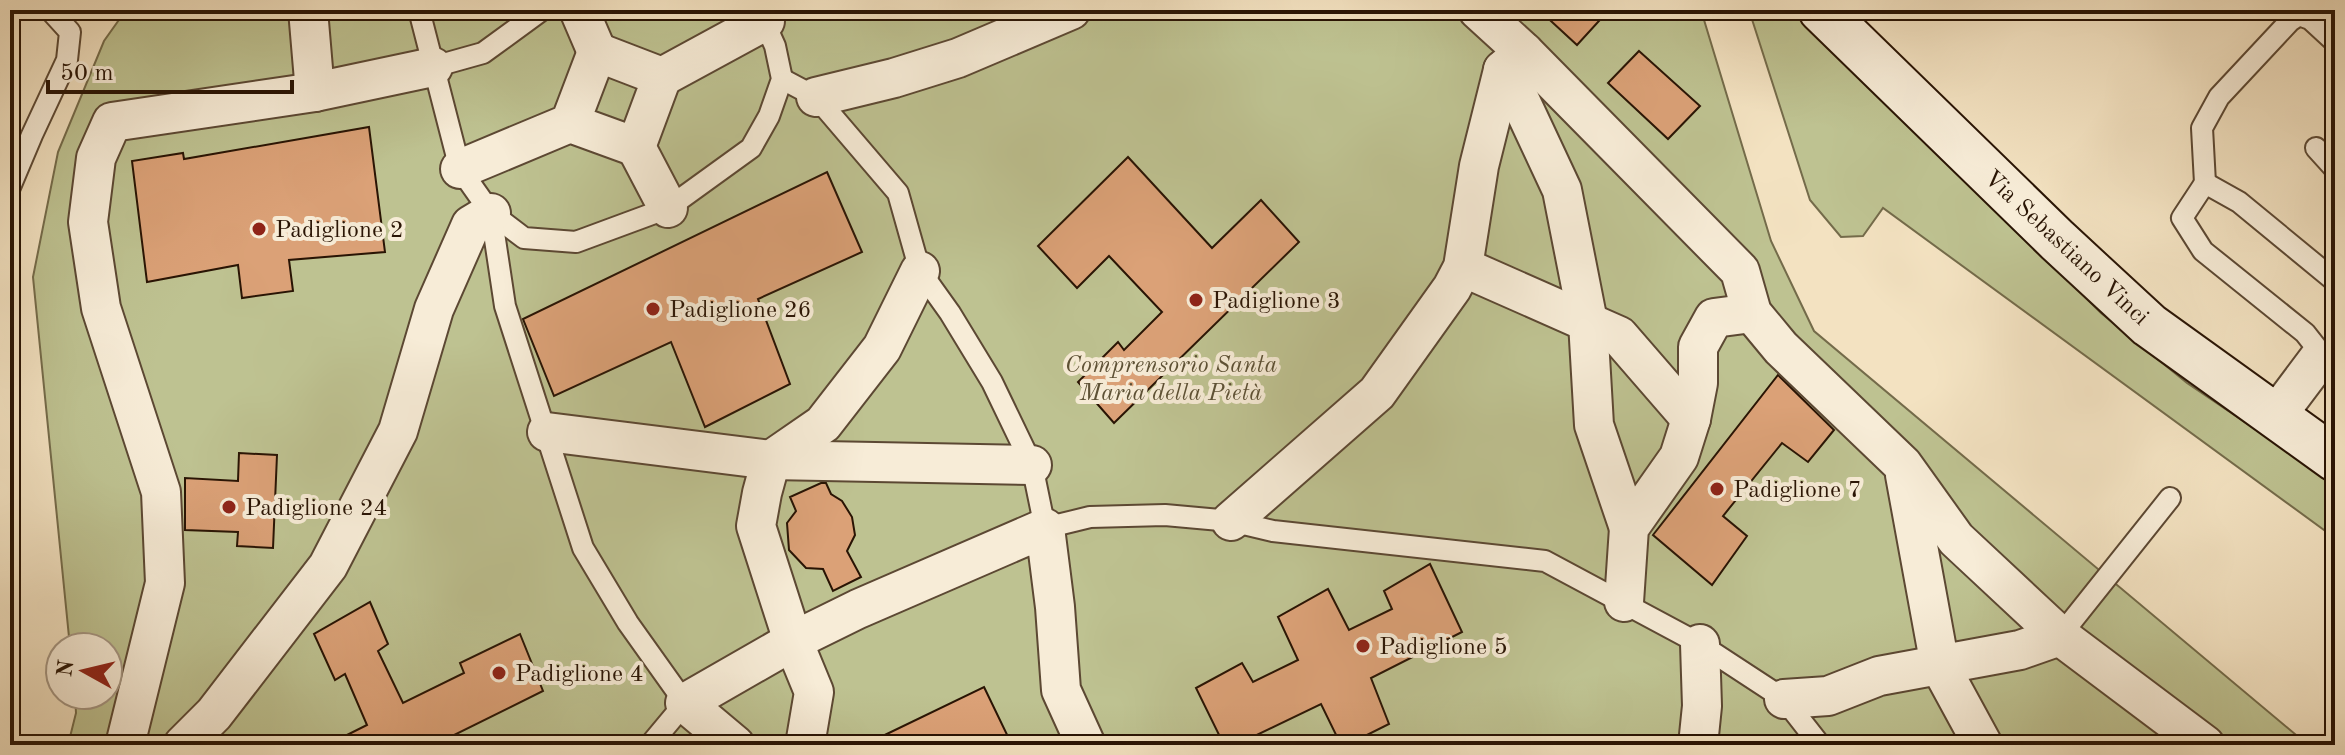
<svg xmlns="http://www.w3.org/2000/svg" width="2345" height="755" viewBox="0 0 2345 755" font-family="'Old Standard TT',serif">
	<rect width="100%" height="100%" fill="#f3e2c1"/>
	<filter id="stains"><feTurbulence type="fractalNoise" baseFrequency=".0025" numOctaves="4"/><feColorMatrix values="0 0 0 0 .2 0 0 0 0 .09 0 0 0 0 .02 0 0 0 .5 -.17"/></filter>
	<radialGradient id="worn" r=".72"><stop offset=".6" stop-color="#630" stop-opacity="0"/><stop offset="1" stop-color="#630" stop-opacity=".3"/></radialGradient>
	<g fill="#bec291" stroke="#746b4a" stroke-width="2">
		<path d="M 126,10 L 1701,10 L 1771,241 L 1814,331 L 2308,745 L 68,745 L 76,713 L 75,695 L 108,695 L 108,647 L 70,647 L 33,277 L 58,152 L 104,41 Z"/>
		<path d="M 1749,10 L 1796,10 L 2101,313 L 2187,383 L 2335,483 L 2335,538 L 1883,208 L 1863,236 L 1841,237 L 1810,200 Z"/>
	</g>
	<g fill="#dba177" stroke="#291404" stroke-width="2">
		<path d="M 1539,10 L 1609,10 L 1577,45 Z"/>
		<path d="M 1639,51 L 1700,106 L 1668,139 L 1608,83 Z"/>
		<path d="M 369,127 L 385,252 L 289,260 L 293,291 L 242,298 L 238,265 L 147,282 L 132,161 L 183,153 L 184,159 Z"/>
		<path d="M 1128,157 L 1212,248 L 1261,200 L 1299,242 L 1114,423 L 1078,382 L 1118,342 L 1124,350 L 1162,312 L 1109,256 L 1077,288 L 1038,246 Z"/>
		<path d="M 827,172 L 862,252 L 758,299 L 790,384 L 705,427 L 671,342 L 554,396 L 523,319 Z"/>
		<path d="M 1778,375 L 1834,430 L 1808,462 L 1782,443 L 1723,516 L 1747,536 L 1712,585 L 1653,535 Z"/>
		<path d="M 239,453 L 277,455 L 273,548 L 237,546 L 238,532 L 185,530 L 185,478 L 238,481 Z"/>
		<path d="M 821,483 L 826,483 L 831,494 L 842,501 L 852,517 L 855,535 L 847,551 L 861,577 L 833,591 L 823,569 L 806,568 L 789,550 L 787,523 L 796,511 L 790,497 Z"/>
		<path d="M 1430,564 L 1462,632 L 1371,678 L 1389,724 L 1347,745 L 1341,745 L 1321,704 L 1236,745 L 1224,745 L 1196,688 L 1242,663 L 1253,682 L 1298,660 L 1278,617 L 1328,589 L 1349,630 L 1392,609 L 1384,591 Z"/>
		<path d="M 370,602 L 388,644 L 378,651 L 403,703 L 464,673 L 460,663 L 520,634 L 543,691 L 434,745 L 327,745 L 367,725 L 345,674 L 335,680 L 314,634 Z"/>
		<path d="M 984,687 L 1012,745 L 864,745 Z"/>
	</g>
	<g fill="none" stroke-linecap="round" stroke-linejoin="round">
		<defs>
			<g id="lane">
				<path d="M 419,10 L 460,169 L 491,213 L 524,238 L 576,242 L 668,208 L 751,148 L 769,116 L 782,79 L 775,46 L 761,15"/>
				<path d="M 433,67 L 483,53 L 542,10"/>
				<path d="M 782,79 L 816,97 L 898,193 L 920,271 L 950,313 L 992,382 L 1032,465 L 1045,528 L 1090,517 L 1165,515 L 1231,521 L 1273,531 L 1545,561 L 1700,644 L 1784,699 L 1820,745"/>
				<path d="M 2316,148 L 2335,169"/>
				<path d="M 2205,183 L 2202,128 L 2219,97 L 2290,21 L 2299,15 L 2310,19 L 2335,42"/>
				<path d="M 10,187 L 32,135 L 67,60 L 70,32 L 50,10"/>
				<path d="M 491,213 L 505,306 L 583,548 L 628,623 L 685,703 L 650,745"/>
				<path d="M 2268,411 L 2316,347 L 2305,333 L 2203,251 L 2182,218 L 2205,183 L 2239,202 L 2335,281"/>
				<path d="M 2283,422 L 2335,353"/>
				<path d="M 2060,636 L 2170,498"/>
			</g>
			<g id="street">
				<path d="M 308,10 L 315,92"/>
				<path d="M 579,10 L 597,52"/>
				<path d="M 1478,10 L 1524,52 L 1740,271 L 1752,313 L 1781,348 L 1903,465 L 1956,539 L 2060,636 L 2205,745"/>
				<path d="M 1503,70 L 1519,98 L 1562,190 L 1588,322 L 1594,425 L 1629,528"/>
				<path d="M 662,77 L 765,21"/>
				<path d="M 816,97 L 894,78 L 958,58 L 1071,10"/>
				<path d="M 636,147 L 668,208"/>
				<path d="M 460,169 L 570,123 L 636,147 L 662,77 L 597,52 L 570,123"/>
				<path d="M 1463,267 L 1619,336 L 1691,419"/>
				<path d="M 547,432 L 771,460 L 1032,465"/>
				<path d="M 1905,475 L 1940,666 L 1983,745"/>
				<path d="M 1231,521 L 1377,393 L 1452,288 L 1463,267 L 1479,166 L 1503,70 L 1524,52"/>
				<path d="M 1624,602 L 1629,528 L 1679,457 L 1691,419 L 1698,383 L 1698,347 L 1714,318 L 1752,313"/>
				<path d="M 1784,699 L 1828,696 L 1879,676 L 2020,650 L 2060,636"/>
				<path d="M 125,745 L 165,583 L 161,492 L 101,308 L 88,222 L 96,158 L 112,122 L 315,92 L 433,67"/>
				<path d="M 183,745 L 214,714 L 328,566 L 398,431 L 434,309 L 471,225 L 491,213"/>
				<path d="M 735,745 L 685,703 L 793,641 L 858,609 L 1045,528 L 1055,607 L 1061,690 L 1086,745"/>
				<path d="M 805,745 L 814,692 L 793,641 L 756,526 L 762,493 L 771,460 L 823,424 L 882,348 L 920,271"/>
				<path d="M 1698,745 L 1702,706 L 1700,644"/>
			</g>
			<path id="secondary" d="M 1821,10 L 2057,240 L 2149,325 L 2335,459"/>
		</defs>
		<use href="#lane" stroke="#5c4833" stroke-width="24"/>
		<use href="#street" stroke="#5c4833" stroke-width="42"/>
		<use href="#secondary" stroke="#291404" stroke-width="48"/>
		<use href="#lane" stroke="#f7ecd7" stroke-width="20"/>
		<use href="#street" stroke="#f7ecd7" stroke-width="38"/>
		<use href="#secondary" stroke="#f7ecd7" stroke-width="44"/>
	</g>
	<g fill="#8f2418" stroke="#f7ecd7" stroke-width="3">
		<circle cx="259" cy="229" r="8"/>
		<circle cx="1196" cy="300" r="8"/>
		<circle cx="653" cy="309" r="8"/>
		<circle cx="1717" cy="489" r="8"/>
		<circle cx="229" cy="507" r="8"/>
		<circle cx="1363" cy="646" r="8"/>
		<circle cx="499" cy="673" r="8"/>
	</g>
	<g text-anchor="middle" stroke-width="8" stroke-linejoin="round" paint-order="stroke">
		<g font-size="24" fill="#291404" stroke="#f7ecd7" text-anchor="start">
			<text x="275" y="237">Padiglione 2</text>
			<text x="1212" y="308">Padiglione 3</text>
			<text x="669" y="317">Padiglione 26</text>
			<text x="1733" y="497">Padiglione 7</text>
			<text x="245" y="515">Padiglione 24</text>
			<text x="1379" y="654">Padiglione 5</text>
			<text x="515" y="681">Padiglione 4</text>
		</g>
		<g font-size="24" fill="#291404" stroke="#f7ecd7">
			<text transform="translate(2067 247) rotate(43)" y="8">Via Sebastiano Vinci</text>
		</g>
		<g font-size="24" font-style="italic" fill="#5d5135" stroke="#f7ecd7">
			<text x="1171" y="372">Comprensorio Santa<tspan x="1171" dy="28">Maria della Pietà</tspan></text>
		</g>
	</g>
	<rect width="2345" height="755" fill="none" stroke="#f3e2c1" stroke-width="40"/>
	<rect x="12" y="12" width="2321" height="731" fill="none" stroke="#291404" stroke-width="4"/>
	<rect x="20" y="20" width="2305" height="715" fill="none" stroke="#291404" stroke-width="2"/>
	<g transform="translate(84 671) rotate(278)"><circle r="38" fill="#f7ecd7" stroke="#a59683" stroke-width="2"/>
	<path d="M0-6L14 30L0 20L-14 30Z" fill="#8f2418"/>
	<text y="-12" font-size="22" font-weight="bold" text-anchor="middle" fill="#291404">N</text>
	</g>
	<path d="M48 80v12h244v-12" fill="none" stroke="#291404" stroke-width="4"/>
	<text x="60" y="80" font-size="24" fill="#291404" stroke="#f7ecd7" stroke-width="6" paint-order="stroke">50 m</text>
	<rect width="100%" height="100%" filter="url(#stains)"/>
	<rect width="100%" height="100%" fill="url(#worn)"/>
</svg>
